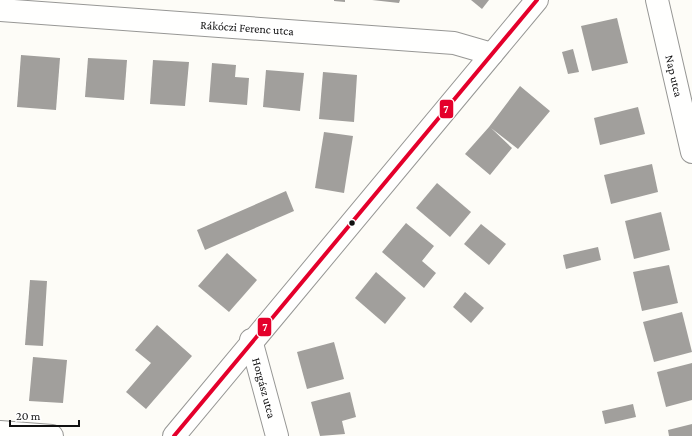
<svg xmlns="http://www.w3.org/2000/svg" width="692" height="436" viewBox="0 0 692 436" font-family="'Crimson Pro',serif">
	<rect width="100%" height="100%" fill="#fdfcf7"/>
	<g fill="#a19f9c">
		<path d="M 334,0 L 345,0 L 345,2 L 334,1 Z"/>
		<path d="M 372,0 L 400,0 L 399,3 Z"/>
		<path d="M 471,0 L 489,0 L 482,9 Z"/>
		<path d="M 617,18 L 628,63 L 592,71 L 581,26 Z"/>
		<path d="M 573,49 L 579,72 L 568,74 L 562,52 Z"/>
		<path d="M 21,55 L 60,58 L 56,110 L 17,107 Z"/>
		<path d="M 88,58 L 127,60 L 124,100 L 85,97 Z"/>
		<path d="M 153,60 L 189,62 L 185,106 L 150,104 Z"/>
		<path d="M 212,63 L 236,65 L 235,77 L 249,78 L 247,105 L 209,102 Z"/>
		<path d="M 266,70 L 304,73 L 300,111 L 263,107 Z"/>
		<path d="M 323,72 L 357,75 L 354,122 L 319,119 Z"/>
		<path d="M 520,86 L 550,111 L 518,149 L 491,128 L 512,148 L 490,175 L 465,154 L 489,127 Z"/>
		<path d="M 638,107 L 645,134 L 600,145 L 594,118 Z"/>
		<path d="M 324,132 L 353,136 L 344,193 L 315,188 Z"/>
		<path d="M 652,164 L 658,192 L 611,204 L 604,175 Z"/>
		<path d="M 437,183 L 471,212 L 450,237 L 416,208 Z"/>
		<path d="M 286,191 L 294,211 L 205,250 L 197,230 Z"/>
		<path d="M 661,212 L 670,250 L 634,259 L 625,221 Z"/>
		<path d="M 406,223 L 434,246 L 422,261 L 436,273 L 424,288 L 382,252 Z"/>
		<path d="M 481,224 L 506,244 L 489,265 L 464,244 Z"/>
		<path d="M 598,247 L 601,260 L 566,269 L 563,255 Z"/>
		<path d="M 227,253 L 257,280 L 229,312 L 198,286 Z"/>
		<path d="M 669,265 L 678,303 L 642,311 L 633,272 Z"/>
		<path d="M 376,272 L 406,298 L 385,324 L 355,298 Z"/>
		<path d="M 30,280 L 47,281 L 43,346 L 25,345 Z"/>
		<path d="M 465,292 L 484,308 L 471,323 L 453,307 Z"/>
		<path d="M 682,312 L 692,352 L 654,362 L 643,322 Z"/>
		<path d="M 157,325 L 192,356 L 146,409 L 126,392 L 151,363 L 135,350 Z"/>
		<path d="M 334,342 L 344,379 L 307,389 L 297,352 Z"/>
		<path d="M 33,357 L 67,360 L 63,403 L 29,401 Z"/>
		<path d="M 692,363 L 692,400 L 666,407 L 657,372 Z"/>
		<path d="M 350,392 L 356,417 L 342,421 L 345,434 L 320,436 L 311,402 Z"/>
		<path d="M 633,404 L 636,417 L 605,424 L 602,411 Z"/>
		<path d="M 692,424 L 692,436 L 669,436 L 668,430 Z"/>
	</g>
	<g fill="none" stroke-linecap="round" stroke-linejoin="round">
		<defs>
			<g id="minor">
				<path d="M 657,0 L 692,152"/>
				<path d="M 0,10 L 454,43 L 492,54"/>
				<path d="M 251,340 L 277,436"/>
				<path d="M 0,432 L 52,436"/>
				<path d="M 174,436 L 537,0"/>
			</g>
		</defs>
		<use href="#minor" stroke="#979795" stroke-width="24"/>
		<use href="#minor" stroke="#fffffe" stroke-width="22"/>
		<defs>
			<path id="bus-1" d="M 174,436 L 537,0"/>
		</defs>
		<use href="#bus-1" stroke="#fff" stroke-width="7"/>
		<use href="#bus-1" stroke="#e4002b" stroke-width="4"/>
	</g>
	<circle fill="#111" stroke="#fff" stroke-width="1.5" cx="352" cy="223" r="3.5"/>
	<g text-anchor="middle" stroke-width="4" stroke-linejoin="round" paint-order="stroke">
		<g font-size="12" fill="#111" stroke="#fff">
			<text transform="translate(247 28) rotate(4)" y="4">Rákóczi Ferenc utca</text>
			<text transform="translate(674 76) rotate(77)" y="4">Nap utca</text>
			<text transform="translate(264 388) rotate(75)" y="4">Horgász utca</text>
		</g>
	</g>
	<g stroke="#fff" stroke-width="1.5">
		<rect x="439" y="99" width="15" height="20" rx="4" fill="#e4002b"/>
		<rect x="257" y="317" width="15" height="20" rx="4" fill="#e4002b"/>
	</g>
	<g font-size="11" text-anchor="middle" font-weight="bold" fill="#fff">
		<text x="446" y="113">7</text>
		<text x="265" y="331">7</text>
	</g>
	<path d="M10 420v6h69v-6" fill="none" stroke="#111111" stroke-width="2"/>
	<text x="16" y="420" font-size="12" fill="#111111" stroke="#ffffff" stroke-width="3" paint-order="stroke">20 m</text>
</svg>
